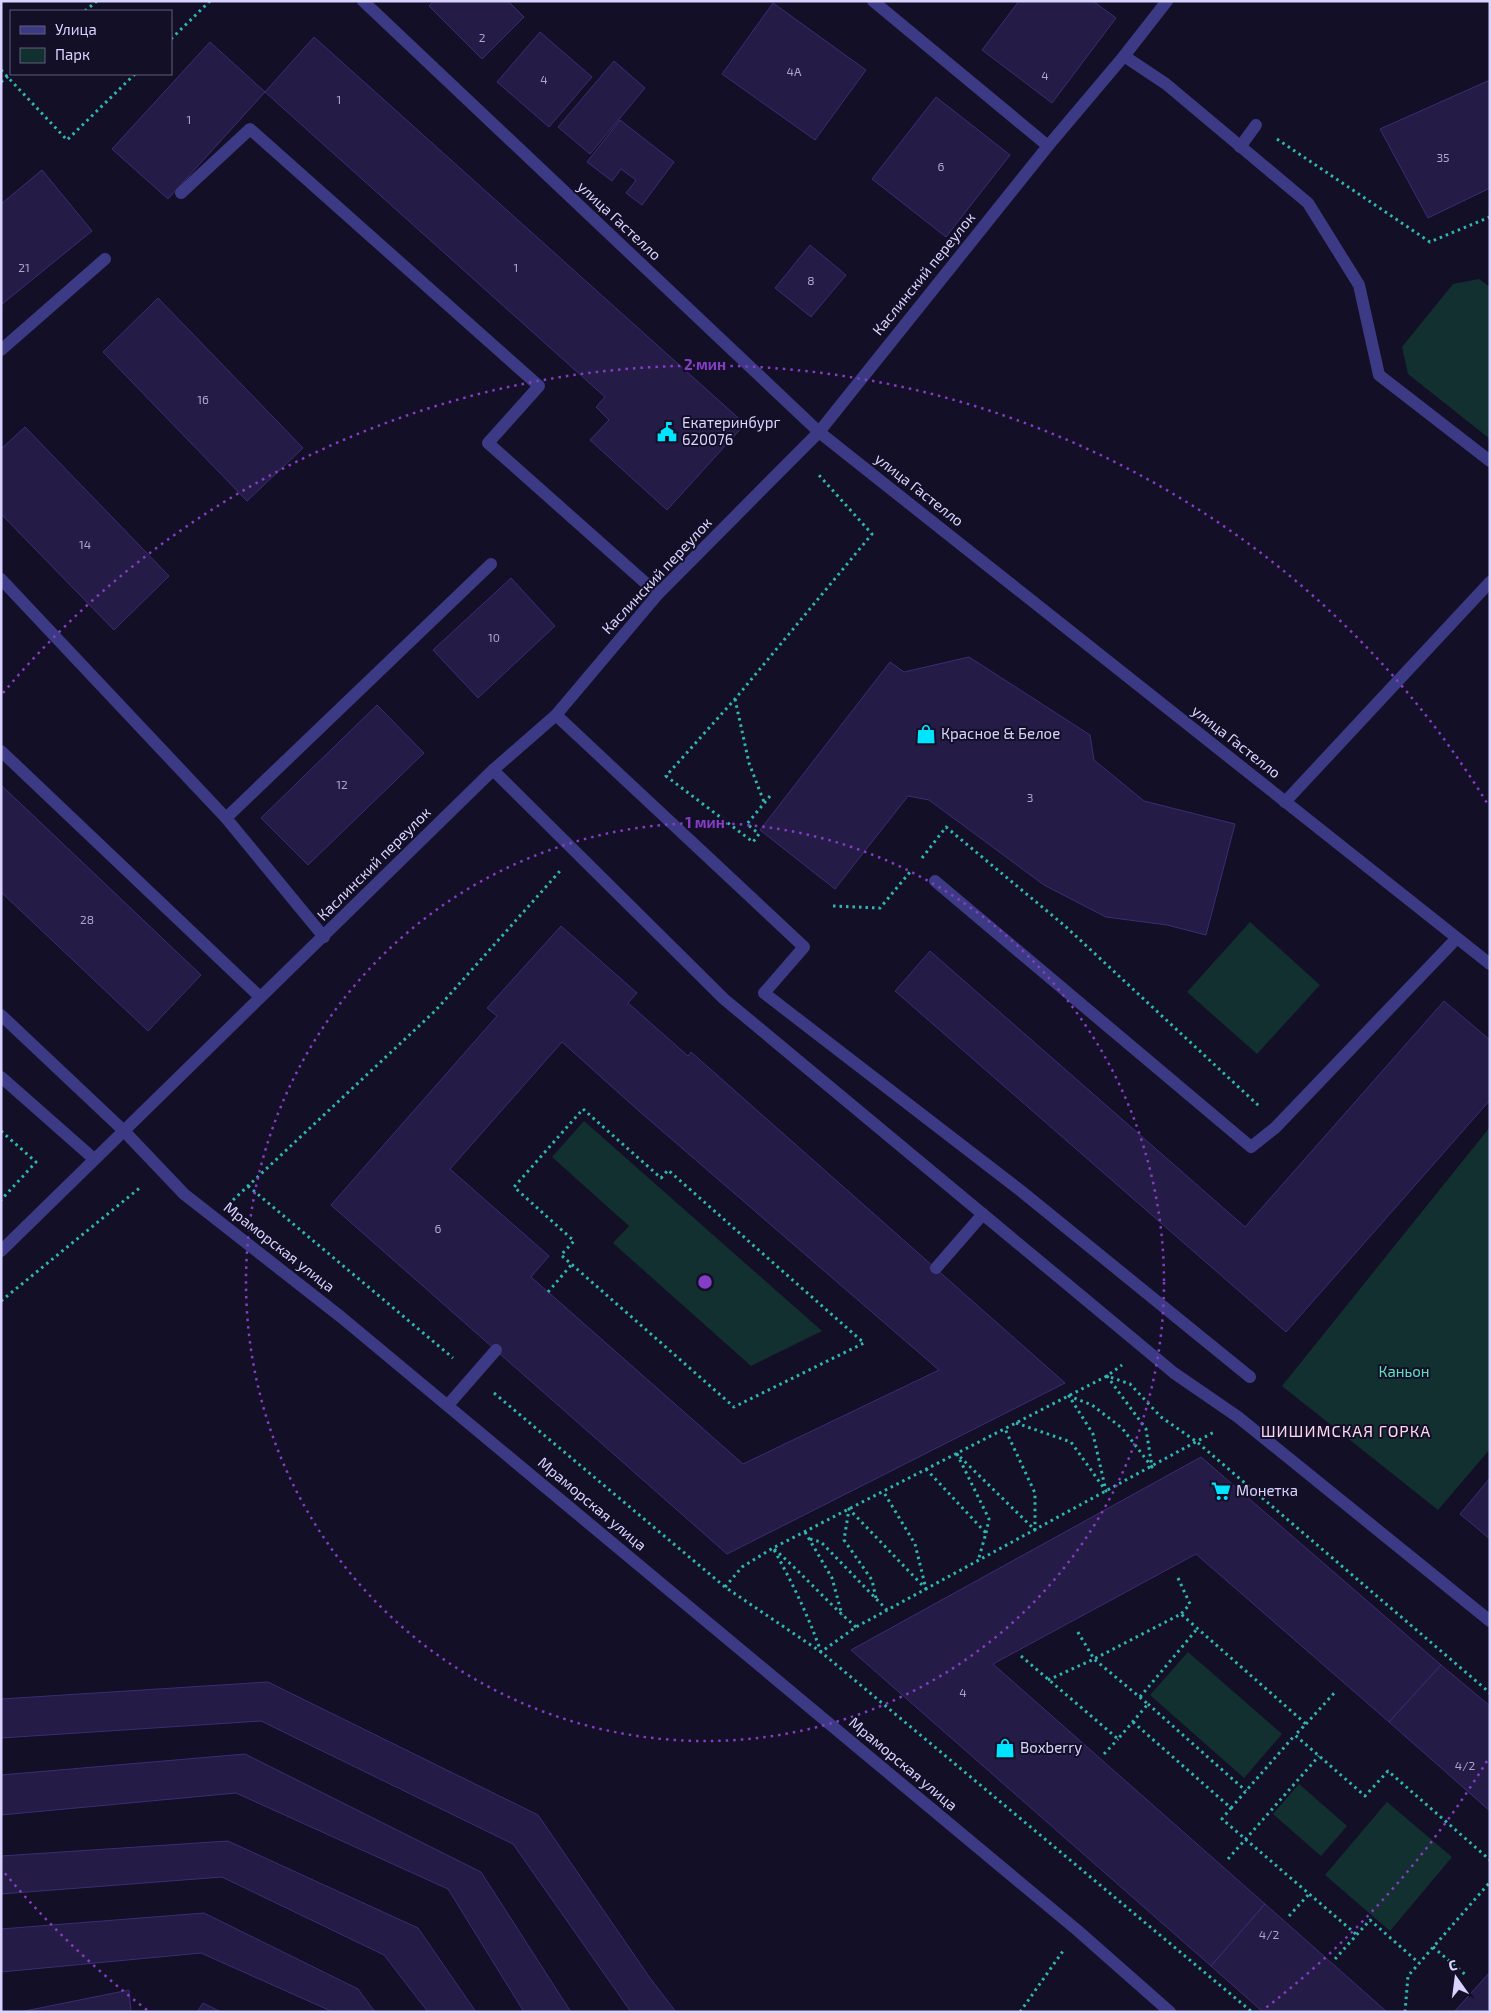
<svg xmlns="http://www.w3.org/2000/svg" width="1491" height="2013" viewBox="0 0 1491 2013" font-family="'Exo 2',sans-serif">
	<rect width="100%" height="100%" fill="#130f26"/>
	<g fill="#12302f">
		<path d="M 1479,279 L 1490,287 L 1490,439 L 1408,374 L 1402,347 L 1453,284 Z"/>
		<path d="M 1250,922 L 1320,985 L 1257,1054 L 1187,992 Z"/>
		<path d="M 584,1121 L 822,1331 L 751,1366 L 613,1243 L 629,1226 L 552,1157 Z"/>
		<path d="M 1490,1127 L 1490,1449 L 1438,1510 L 1282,1386 Z"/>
		<path d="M 1188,1652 L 1282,1734 L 1244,1778 L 1150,1695 Z"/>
		<path d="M 1299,1784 L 1347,1826 L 1321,1856 L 1273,1814 Z"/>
		<path d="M 1387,1802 L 1452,1857 L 1390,1931 L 1325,1875 Z"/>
	</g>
	<g fill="#241b47" stroke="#3b2d73" fill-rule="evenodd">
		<path d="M 434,1 L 508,1 L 524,17 L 482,59 L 429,6 Z"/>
		<path d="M 1019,1 L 1093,1 L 1116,18 L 1052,103 L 982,50 Z"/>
		<path d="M 773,3 L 866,70 L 815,140 L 722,74 Z"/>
		<path d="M 540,32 L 592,77 L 549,127 L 497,82 Z"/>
		<path d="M 314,37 L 745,424 L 667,510 L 590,440 L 609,420 L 596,407 L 605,397 L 265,92 Z"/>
		<path d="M 210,42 L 265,92 L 168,199 L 112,149 Z"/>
		<path d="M 614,61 L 645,88 L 590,154 L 558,127 Z"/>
		<path d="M 1490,80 L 1490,188 L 1428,218 L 1380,129 Z"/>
		<path d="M 936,97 L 1010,155 L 946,237 L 872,179 Z"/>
		<path d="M 620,120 L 674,162 L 642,205 L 626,193 L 636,180 L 621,169 L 612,181 L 587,162 Z"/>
		<path d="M 42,170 L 92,231 L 1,305 L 1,204 Z"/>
		<path d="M 810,245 L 846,275 L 811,317 L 775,288 Z"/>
		<path d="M 158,298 L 303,448 L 247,501 L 103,352 Z"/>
		<path d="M 25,427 L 169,576 L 114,630 L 1,514 L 1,449 Z"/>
		<path d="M 511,578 L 555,626 L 478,698 L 433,650 Z"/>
		<path d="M 969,657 L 1090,735 L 1094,760 L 1144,801 L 1235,824 L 1206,935 L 1167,925 L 1106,917 L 1044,885 L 929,800 L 908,796 L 835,889 L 760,830 L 890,662 L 904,672 Z"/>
		<path d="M 377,705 L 424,753 L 308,865 L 261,818 Z"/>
		<path d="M 1,785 L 201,975 L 148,1031 L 1,892 Z"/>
		<path d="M 561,926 L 637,993 L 628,1003 L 688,1056 L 691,1052 L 1065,1383 L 727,1554 L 331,1205 L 497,1016 L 487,1008 ZM 562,1042 L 639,1111 L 939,1370 L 743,1464 L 531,1277 L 549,1256 L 450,1169 Z"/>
		<path d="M 930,951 L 1245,1227 L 1444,1001 L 1490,1040 L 1490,1100 L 1286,1332 L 895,991 Z"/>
		<path d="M 1201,1457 L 1441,1665 L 1389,1722 L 1196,1554 L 993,1664 L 1265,1904 L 1211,1966 L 851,1650 Z"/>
		<path d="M 1490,1478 L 1490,1539 L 1460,1514 Z"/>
		<path d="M 1441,1665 L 1490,1706 L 1490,1811 L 1389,1722 Z"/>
		<path d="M 268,1682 L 538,1815 L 650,1978 L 676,2012 L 631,2012 L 513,1844 L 261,1721 L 1,1738 L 1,1699 Z"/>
		<path d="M 245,1754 L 481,1872 L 571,2012 L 524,2012 L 448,1889 L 236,1793 L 1,1815 L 1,1775 Z"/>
		<path d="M 228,1841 L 418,1928 L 476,2012 L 428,2012 L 384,1955 L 222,1877 L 1,1894 L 1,1856 Z"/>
		<path d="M 1265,1904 L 1387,2012 L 1263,2012 L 1211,1966 Z"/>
		<path d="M 204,1913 L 358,1989 L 375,2012 L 333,2012 L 201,1953 L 1,1972 L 1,1929 Z"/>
		<path d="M 1490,1972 L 1490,2012 L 1454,2012 Z"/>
		<path d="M 129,1990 L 131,2012 L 20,2012 Z"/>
		<path d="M 203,2003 L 221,2012 L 197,2012 Z"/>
	</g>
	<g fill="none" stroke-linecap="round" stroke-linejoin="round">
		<g stroke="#2fb8b0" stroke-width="3" stroke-dasharray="2.5 4" stroke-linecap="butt">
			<path d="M 85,11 L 97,1"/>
			<path d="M 171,39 L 210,1"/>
			<path d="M 1,70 L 67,140 L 135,74"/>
			<path d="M 1,82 L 11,74"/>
			<path d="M 1277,139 L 1430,242 L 1490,217"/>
			<path d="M 735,699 L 749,763 L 764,802"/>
			<path d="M 770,796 L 747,824 L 759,834 L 753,842 L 666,776 L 735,699 L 872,534 L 817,473"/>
			<path d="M 922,858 L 946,827 L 1065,926 L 1259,1106"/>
			<path d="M 833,906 L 880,908 L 910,872"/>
			<path d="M 583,1109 L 661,1178 L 668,1170 L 864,1343 L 734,1407 L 561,1255 L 574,1241 L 514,1187 Z"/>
			<path d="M 1,1131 L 36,1162 L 1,1200"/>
			<path d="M 248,1186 L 453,1358"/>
			<path d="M 233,1200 L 435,1011 L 560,871"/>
			<path d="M 548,1292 L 572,1264"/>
			<path d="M 1,1301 L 142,1186"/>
			<path d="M 494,1393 L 725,1587 L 821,1652 L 1252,2012"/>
			<path d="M 1016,1423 L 1071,1442 L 1106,1491 L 1093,1434 L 1069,1396 L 1092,1405 L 1122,1428 L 1152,1467 L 1146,1429 L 1107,1376 L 1130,1384 L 1161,1417 L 1197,1442 L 1490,1693"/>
			<path d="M 926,1469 L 986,1533 L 978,1561"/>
			<path d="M 805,1532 L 832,1578 L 842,1615"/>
			<path d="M 986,1533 L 989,1519 L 957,1454 L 1035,1530 L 1035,1493 L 1005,1429"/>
			<path d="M 810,1539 L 821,1542 L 887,1610"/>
			<path d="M 1178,1578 L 1190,1604 L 1181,1614"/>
			<path d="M 725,1587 L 742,1567 L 773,1548 L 1107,1376 L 1122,1365"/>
			<path d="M 876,1598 L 872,1580 L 844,1540 L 849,1509 L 926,1589 L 915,1544 L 883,1491"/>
			<path d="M 856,1627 C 827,1602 802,1573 773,1548 C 792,1582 808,1615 821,1652 L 856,1627 L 1214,1432"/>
			<path d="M 1021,1656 L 1118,1739 L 1148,1704 L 1094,1659 L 1076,1629"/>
			<path d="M 1048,1680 L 1094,1659 L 1181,1614 L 1306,1724 L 1295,1735 L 1365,1796 L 1388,1771 L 1490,1860"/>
			<path d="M 1140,1697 L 1197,1629"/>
			<path d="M 1148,1704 L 1246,1791"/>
			<path d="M 1133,1722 L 1231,1808 L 1222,1819 L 1357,1935"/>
			<path d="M 1306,1724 L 1336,1691"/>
			<path d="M 1104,1754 L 1118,1739"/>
			<path d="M 1231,1808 L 1295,1735"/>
			<path d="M 1228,1859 L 1319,1756"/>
			<path d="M 1289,1916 L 1309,1894"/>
			<path d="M 1433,1947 L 1467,1976"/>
			<path d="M 1335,1959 L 1370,1920 L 1419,1963"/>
			<path d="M 1020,2012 L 1063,1951"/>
			<path d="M 1405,2012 L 1408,1976 L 1490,1882"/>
		</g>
		<g stroke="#3d3a85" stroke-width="12">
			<path d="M 873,1 L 1048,146"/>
			<path d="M 181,193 L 250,129 L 539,386 L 488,443 L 658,594"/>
			<path d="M 1,350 L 105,259"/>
			<path d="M 1,579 L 226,818 L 324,937"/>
			<path d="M 556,715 L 804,947 L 764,993 L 1021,1191 L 1250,1377"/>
			<path d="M 1,751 L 260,997"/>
			<path d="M 226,818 L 491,564"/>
			<path d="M 1,1077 L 94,1159"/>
			<path d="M 936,1268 L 983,1214"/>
			<path d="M 448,1405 L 496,1350"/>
		</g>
		<g stroke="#3d3a85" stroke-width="12">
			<path d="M 363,1 L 819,432 L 1490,964"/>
			<path d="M 1124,56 L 1166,84 L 1308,203 L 1359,285 L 1379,375 L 1490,461"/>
			<path d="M 1240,147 L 1256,125"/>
			<path d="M 493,770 L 724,999 L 1174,1373 L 1238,1417 L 1490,1621"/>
			<path d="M 1285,802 L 1490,582"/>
			<path d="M 935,881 L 1251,1147 L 1275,1128 L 1457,938"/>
			<path d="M 1,1015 L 124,1131 L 184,1194 L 341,1317 L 1077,1930 L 1170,2012"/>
			<path d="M 1,1251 L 493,770 L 556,715 L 658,594 L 819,432 L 1048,146 L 1124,56 L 1167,1"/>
		</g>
	</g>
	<g fill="none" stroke="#843dc5" stroke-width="2.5" stroke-dasharray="2.5 5">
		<circle cx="705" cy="1282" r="459"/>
		<path d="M1487 1761A917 917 0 0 1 1263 2010M147 2010A917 917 0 0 1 3 1871M3 693A917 917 0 0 1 1487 803"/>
	</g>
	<defs>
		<symbol id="civic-bare" viewBox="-9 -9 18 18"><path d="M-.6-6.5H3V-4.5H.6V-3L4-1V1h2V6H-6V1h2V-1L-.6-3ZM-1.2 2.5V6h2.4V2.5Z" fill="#00e5ff" stroke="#130f26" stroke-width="2.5" paint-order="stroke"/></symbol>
		<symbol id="shop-bare" viewBox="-9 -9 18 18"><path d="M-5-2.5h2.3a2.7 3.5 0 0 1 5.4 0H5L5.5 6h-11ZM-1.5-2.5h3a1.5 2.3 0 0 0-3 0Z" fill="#00e5ff" stroke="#130f26" stroke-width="2.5" paint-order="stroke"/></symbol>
		<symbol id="supermarket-bare" viewBox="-9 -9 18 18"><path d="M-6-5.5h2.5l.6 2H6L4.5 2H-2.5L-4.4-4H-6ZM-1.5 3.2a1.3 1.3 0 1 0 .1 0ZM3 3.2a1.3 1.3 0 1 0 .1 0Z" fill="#00e5ff" stroke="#130f26" stroke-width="2.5" paint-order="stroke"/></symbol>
	</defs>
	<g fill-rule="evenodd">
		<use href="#civic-bare" x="653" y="418" width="28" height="28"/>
		<use href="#shop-bare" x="912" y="720" width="28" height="28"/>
		<use href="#supermarket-bare" x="1207" y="1477" width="28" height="28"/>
		<use href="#shop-bare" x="991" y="1734" width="28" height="28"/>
	</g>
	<g text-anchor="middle" stroke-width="4" stroke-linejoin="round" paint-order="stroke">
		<g font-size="12" fill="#aca6d1">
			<text x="482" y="42">2</text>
			<text x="794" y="76">4А</text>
			<text x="1045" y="80">4</text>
			<text x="544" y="84">4</text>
			<text x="339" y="104">1</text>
			<text x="189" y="124">1</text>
			<text x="1443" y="162">35</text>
			<text x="941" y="171">6</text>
			<text x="24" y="272">21</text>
			<text x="516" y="272">1</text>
			<text x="811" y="285">8</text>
			<text x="203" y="404">16</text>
			<text x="85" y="549">14</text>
			<text x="494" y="642">10</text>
			<text x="342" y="789">12</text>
			<text x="1030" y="802">3</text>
			<text x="87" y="924">28</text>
			<text x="438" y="1233">6</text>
			<text x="963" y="1697">4</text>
			<text x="1465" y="1770">4/2</text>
			<text x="1269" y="1939">4/2</text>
		</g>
		<g font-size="15" fill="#d9d4ff" stroke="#130f26">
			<text transform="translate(619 221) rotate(43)" y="5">улица Гастелло</text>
			<text transform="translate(924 274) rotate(-51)" y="5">Каслинский переулок</text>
			<text transform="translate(919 490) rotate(38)" y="5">улица Гастелло</text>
			<text transform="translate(657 576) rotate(-47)" y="5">Каслинский переулок</text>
			<text transform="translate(1236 742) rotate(38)" y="5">улица Гастелло</text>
			<text transform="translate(374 864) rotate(-45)" y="5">Каслинский переулок</text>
			<text transform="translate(279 1247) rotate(38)" y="5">Мраморская улица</text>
			<text transform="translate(592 1504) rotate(40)" y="5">Мраморская улица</text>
			<text transform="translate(903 1764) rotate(40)" y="5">Мраморская улица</text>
		</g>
		<g font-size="15" fill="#d9d4ff" stroke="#130f26" text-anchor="start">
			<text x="682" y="428">Екатеринбург<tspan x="682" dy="17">620076</tspan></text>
			<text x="941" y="739">Красное &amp; Белое</text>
			<text x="1236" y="1496">Монетка</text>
			<text x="1020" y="1753">Boxberry</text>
		</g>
		<g font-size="15" fill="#5fe0c0" stroke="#130f26">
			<text x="1404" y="1377">Каньон</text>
		</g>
		<g font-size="16" letter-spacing="1" fill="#ffd6f0" stroke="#130f26">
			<text x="1346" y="1437">ШИШИМСКАЯ ГОРКА</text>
		</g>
	</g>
	<circle cx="705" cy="1282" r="8" fill="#843dc5" stroke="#130f26" stroke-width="2.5"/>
	<g font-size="15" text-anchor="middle" font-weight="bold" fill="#843dc5" stroke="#130f26" stroke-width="4" stroke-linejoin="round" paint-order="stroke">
		<text x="705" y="370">2 мин</text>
		<text x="705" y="828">1 мин</text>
	</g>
	<rect width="1491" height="2013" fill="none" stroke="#d9d4ff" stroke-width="5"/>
	<rect x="10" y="10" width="162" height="65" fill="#130f26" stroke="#625e7d"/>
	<rect x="20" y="26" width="25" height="8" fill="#3d3a85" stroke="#625e7d"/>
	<text x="55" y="35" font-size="15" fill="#d9d4ff">Улица</text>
	<rect x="20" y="48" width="25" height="15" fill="#12302f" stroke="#625e7d"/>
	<text x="55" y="60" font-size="15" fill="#d9d4ff">Парк</text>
	<g transform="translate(1456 1978) rotate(346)" stroke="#130f26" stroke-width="4" paint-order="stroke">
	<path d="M0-4L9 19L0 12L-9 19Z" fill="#d9d4ff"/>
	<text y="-8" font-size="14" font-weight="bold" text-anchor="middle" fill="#d9d4ff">С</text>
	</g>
</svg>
